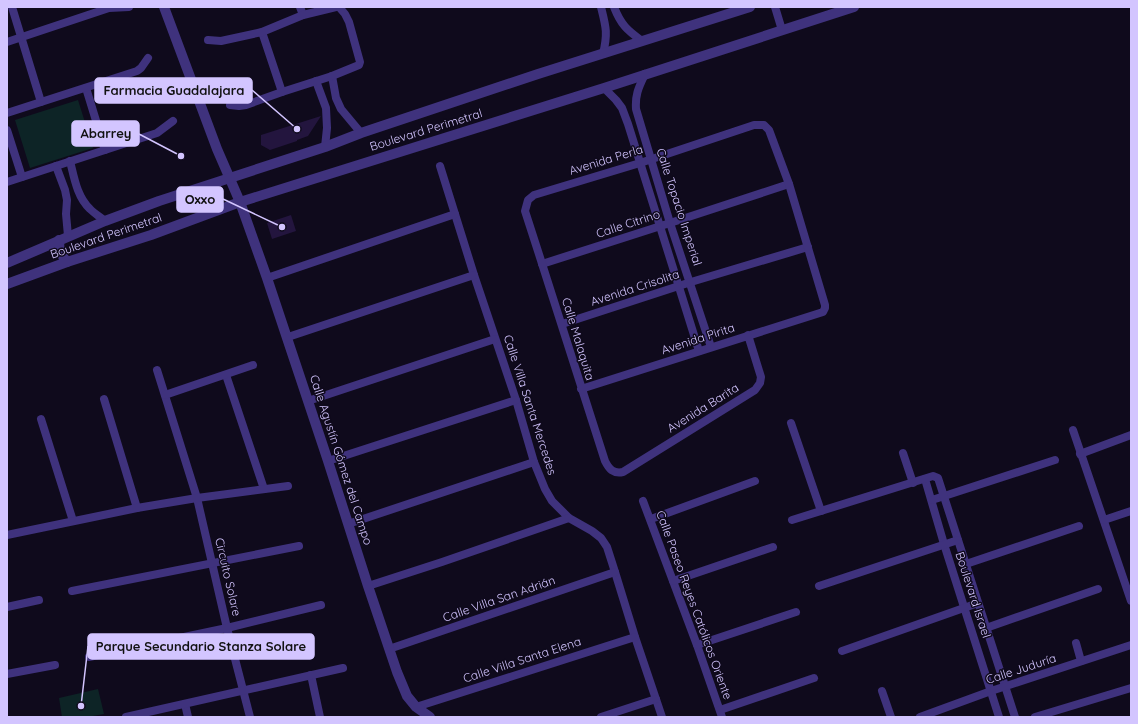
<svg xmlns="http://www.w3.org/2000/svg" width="1138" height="724" viewBox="0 0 1138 724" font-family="Quicksand,sans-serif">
	<rect width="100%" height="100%" fill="#0f0a1c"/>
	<g fill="#0d2426">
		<path d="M 78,100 L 93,148 L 30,168 L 15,120 Z"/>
		<path d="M 98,689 L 104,714 L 87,717 L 62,717 L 59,698 Z"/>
	</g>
	<g fill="#23153e">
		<path d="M 321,116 L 308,136 L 297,140 L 297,141 L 270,150 L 261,145 L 261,135 Z"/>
		<path d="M 291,215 L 296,231 L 272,239 L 267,223 Z"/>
	</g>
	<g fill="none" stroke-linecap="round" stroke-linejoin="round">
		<g stroke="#3f327d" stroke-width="8">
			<path d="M 12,7 L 41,102"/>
			<path d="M 300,7 L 303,15"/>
			<path d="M 601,7 C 606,27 608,33 603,54"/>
			<path d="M 614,7 C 621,25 627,30 642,41"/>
			<path d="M 775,7 L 782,30"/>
			<path d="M 262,32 L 282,92"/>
			<path d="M 208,40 L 221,41 L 262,32 L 303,15 L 336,7"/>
			<path d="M 7,42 L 109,8 L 129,7"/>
			<path d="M 645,74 C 639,87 635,94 636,109 L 670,223 L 711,347"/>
			<path d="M 332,76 L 336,98 L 341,109 L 361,133"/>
			<path d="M 316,81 L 326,108 L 327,128 L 325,147"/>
			<path d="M 86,88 L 105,150"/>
			<path d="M 604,88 L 616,100 L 622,108 L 628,124 L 699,351"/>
			<path d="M 230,105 L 239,106 L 246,105 L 282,92 L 332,76 L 359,65 L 360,62 L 349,22 L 345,14 L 339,7"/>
			<path d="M 7,113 L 137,71 L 141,68 L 148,58"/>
			<path d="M 7,130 L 22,177"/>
			<path d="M 70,161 C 74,177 77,197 90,209 C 94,213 100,217 105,221"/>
			<path d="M 56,166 L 65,190 L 67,200 L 66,214 L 68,236"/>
			<path d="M 440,166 L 474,275 L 516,400 L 534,462 L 545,489 L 552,501 L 569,518 L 592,531 L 601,538 L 607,547 L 615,572 L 635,637 L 662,717"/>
			<path d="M 7,182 L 157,133 L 173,121"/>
			<path d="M 542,264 L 670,223 L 789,184"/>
			<path d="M 267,278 L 455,214"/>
			<path d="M 562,324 L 691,282 L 808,247"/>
			<path d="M 288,337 L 474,275"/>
			<path d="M 157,370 L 197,498 L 227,628 L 250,717"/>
			<path d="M 226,375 L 264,489"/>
			<path d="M 581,389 L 823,312 L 825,308 L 825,305 L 789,184 L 769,130 L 764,125 L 754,125 L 640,163 L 534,195 L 528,200 L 525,211 C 552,294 578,377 605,461 C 609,469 613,474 623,472 L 755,390 L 760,383 L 761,377 L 748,335"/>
			<path d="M 165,395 L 253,365"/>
			<path d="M 104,399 L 137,508"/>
			<path d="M 308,401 L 495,339"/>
			<path d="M 41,419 L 73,521"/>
			<path d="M 791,423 L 821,511"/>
			<path d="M 1073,430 L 1131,601"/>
			<path d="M 903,453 L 913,483"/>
			<path d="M 1080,454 L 1131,435"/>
			<path d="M 328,461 L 516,400"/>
			<path d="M 925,479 L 944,544 L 999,717"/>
			<path d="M 932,500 L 1055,460"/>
			<path d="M 643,501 L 697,645 L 722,717"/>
			<path d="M 651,519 L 755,481"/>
			<path d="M 792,520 L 933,476 L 938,478 L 949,512 L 1015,717"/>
			<path d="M 1104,520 L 1131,511"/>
			<path d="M 348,524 L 534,462"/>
			<path d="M 7,535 L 137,508 L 197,498 L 288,486"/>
			<path d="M 966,564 L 1079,526"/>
			<path d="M 673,581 L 773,547"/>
			<path d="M 368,586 L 442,562 L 569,518"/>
			<path d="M 819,586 L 958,540"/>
			<path d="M 72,591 L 299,546"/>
			<path d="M 7,607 L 39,600"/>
			<path d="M 986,628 L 1098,589"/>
			<path d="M 1076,643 L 1081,661"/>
			<path d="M 697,645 L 796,612"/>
			<path d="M 389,649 L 615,572"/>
			<path d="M 842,651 L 978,603"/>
			<path d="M 89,657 L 227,628 L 321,605"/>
			<path d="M 7,674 L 55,665"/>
			<path d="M 311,675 L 320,717"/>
			<path d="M 882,691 L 891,717"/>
			<path d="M 185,704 L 188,717"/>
			<path d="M 416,707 L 635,637"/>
			<path d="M 720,710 L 814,678"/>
			<path d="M 126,717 L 343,668"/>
			<path d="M 601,717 L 656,699"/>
			<path d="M 920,717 L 991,691 L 1131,645"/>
			<path d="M 1035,717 L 1131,688"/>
		</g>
		<g stroke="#3f327d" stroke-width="10">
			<path d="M 164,7 L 217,149 L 240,202 L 267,278 L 328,461 L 368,586 L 397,672 L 407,696 L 416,707 L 430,717"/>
			<path d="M 59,240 C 59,250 61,255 67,262"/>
			<path d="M 7,263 L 105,221 L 159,201 L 325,147 L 361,133 L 538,74 L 750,7"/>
			<path d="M 7,284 L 67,262 L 151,235 L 240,202 L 604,88 L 854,7"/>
		</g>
	</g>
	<g text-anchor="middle" stroke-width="3" stroke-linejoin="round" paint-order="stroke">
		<g font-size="12" fill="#d3c5ff" stroke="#0f0a1c">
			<text transform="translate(426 130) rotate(-17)" y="4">Boulevard Perimetral</text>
			<text transform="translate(606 160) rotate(-17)" y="4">Avenida Perla</text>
			<text transform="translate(679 207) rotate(72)" y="4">Calle Topacio Imperial</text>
			<text transform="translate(628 224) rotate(-18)" y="4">Calle Citrino</text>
			<text transform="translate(106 236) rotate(-19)" y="4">Boulevard Perimetral</text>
			<text transform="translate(635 288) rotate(-18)" y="4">Avenida Crisolita</text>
			<text transform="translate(578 339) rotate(73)" y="4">Calle Malaquita</text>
			<text transform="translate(698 339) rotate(-18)" y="4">Avenida Pirita</text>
			<text transform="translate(530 405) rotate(72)" y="4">Calle Villa Santa Mercedes</text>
			<text transform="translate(703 408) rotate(-32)" y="4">Avenida Barita</text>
			<text transform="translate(341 460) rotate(72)" y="4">Calle Agustín Gómez del Campo</text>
			<text transform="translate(228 577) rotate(77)" y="4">Circuito Solare</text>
			<text transform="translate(973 595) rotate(72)" y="4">Boulevard Israel</text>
			<text transform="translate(499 599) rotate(-19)" y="4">Calle Villa San Adrián</text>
			<text transform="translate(694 605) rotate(70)" y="4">Calle Paseo Reyes Católicos Oriente</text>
			<text transform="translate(522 660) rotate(-18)" y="4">Calle Villa Santa Elena</text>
			<text transform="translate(1021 669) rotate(-18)" y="4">Calle Juduría</text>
		</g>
	</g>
	<path fill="none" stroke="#d3c5ff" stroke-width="1.5" d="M297 129L252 90M181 156L139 134M282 227L223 199M81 706L88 646"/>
	<g fill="#d3c5ff" stroke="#0f0a1c" stroke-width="1.5">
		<circle cx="297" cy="129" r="4"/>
		<circle cx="181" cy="156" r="4"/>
		<circle cx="282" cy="227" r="4"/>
		<circle cx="81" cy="706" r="4"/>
	</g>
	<g fill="#d3c5ff" stroke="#d3c5ff" stroke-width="1.5">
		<rect x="95" y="78" width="157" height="25" rx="4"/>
		<rect x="72" y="121" width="67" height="25" rx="4"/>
		<rect x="177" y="187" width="46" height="25" rx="4"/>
		<rect x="88" y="634" width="226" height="25" rx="4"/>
	</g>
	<g font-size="13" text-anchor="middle" font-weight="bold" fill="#111">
		<text x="174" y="95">Farmacia Guadalajara</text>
		<text x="106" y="138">Abarrey</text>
		<text x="200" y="204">Oxxo</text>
		<text x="201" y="651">Parque Secundario Stanza Solare</text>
	</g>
	<rect width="1138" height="724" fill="none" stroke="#d3c5ff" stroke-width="16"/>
</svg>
